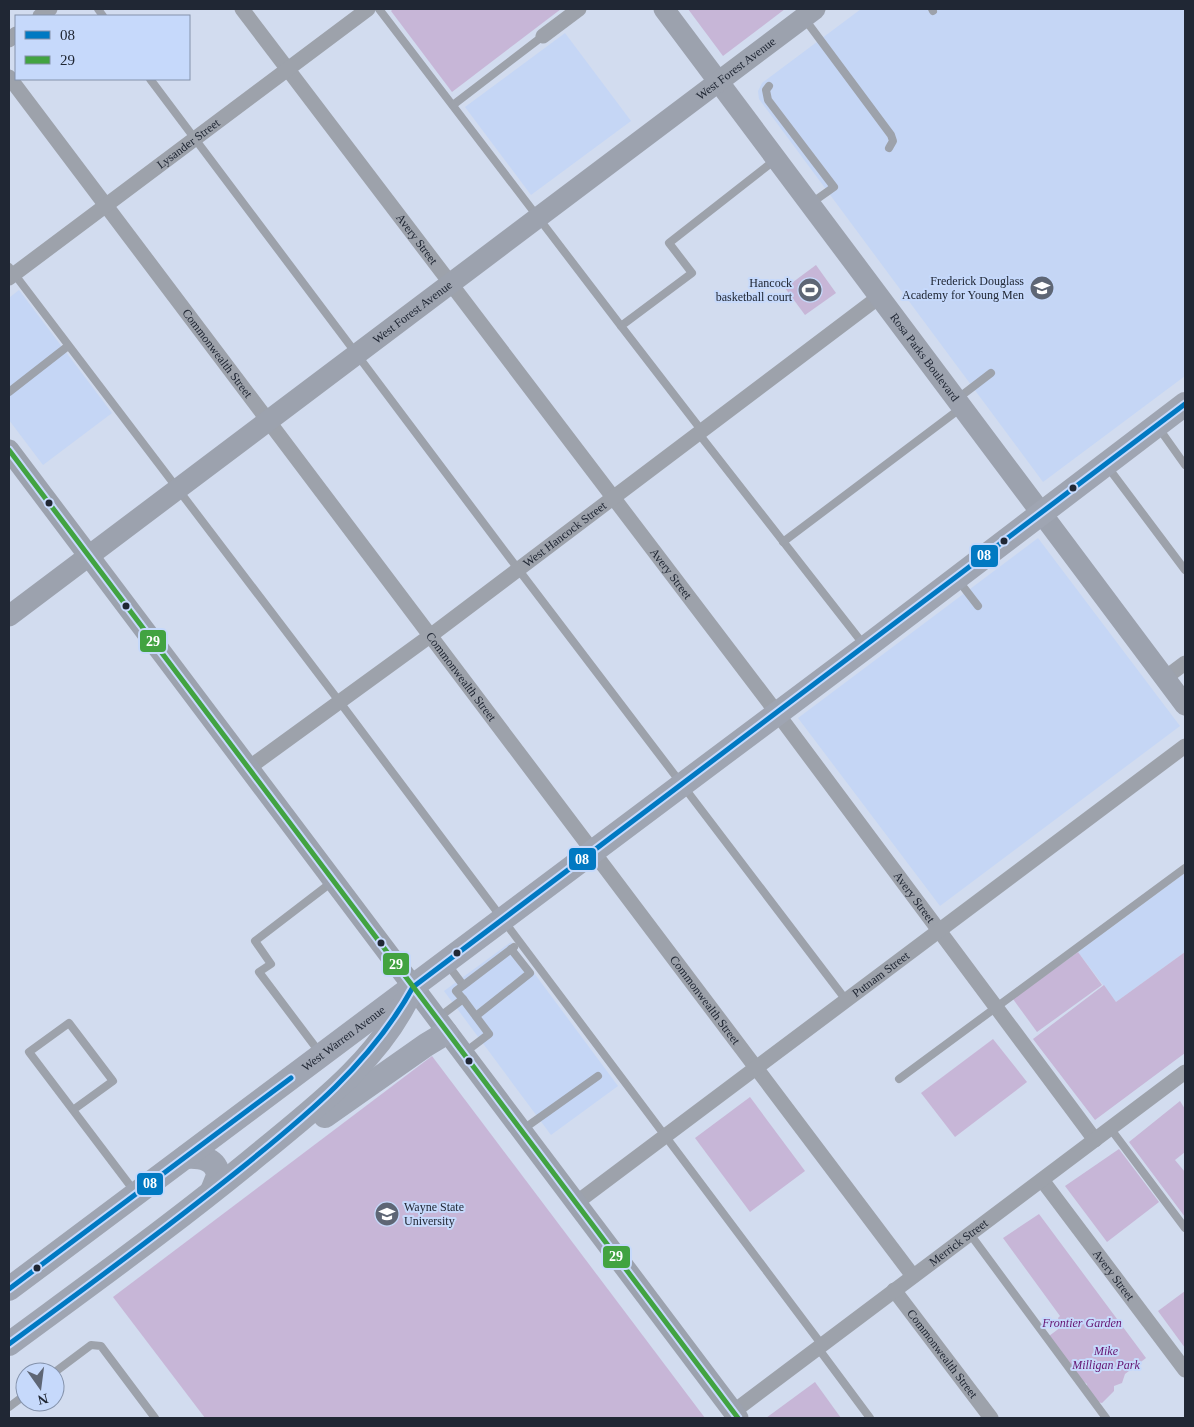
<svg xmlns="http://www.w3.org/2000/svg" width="1194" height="1427" viewBox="0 0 1194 1427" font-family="'Times New Roman',serif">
	<rect width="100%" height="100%" fill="#d2dcef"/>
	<g fill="#c5d6f5">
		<path d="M 861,9 L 1185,9 L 1185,376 L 1043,482 L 759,99 L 758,91 L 762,83 Z"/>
		<path d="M 565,33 L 631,121 L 531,195 L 465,107 Z"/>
		<path d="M 19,290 L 112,413 L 43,465 L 9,420 L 9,298 Z"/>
		<path d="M 1038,538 L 1180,726 L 940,906 L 798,718 Z"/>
		<path d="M 1185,873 L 1185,952 L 1116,1002 L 1078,952 Z"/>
		<path d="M 511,942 L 618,1086 L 551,1135 L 444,991 Z"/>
	</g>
	<g fill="#c7b6d7">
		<path d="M 393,9 L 561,9 L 452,92 L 391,11 Z"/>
		<path d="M 688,9 L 785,9 L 723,56 Z"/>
		<path d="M 816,265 L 836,293 L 805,315 L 785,288 Z"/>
		<path d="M 1078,952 L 1102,985 L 1037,1032 L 1013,999 Z"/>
		<path d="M 1185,952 L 1185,1053 L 1095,1120 L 1033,1039 L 1104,985 L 1116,1002 Z"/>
		<path d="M 993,1039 L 1027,1082 L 955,1137 L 921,1093 Z"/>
		<path d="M 432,1056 L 705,1418 L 205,1418 L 113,1297 Z"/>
		<path d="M 750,1097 L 805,1171 L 750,1212 L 695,1138 Z"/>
		<path d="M 1180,1101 L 1185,1109 L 1185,1152 L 1175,1160 L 1185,1172 L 1185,1217 L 1129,1142 Z"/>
		<path d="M 1119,1149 L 1159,1202 L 1107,1242 L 1065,1186 Z"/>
		<path d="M 1039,1214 L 1146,1358 L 1125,1374 L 1122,1383 L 1114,1386 L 1114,1391 L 1102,1403 L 1092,1401 L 1088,1394 L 1087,1384 L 1079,1378 L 1049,1336 L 1061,1327 L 1058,1318 L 1060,1316 L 1003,1238 Z"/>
		<path d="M 1185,1291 L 1185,1348 L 1158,1311 Z"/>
		<path d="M 815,1382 L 841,1418 L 766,1418 Z"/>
	</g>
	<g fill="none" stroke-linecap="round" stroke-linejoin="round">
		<g stroke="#9da2ab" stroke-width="8">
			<path d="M 98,9 L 103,16"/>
			<path d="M 379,9 L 621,326"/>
			<path d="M 932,9 L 933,11"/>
			<path d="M 804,18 L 891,135 L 893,141 L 889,148"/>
			<path d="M 150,79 L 518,569 L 846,1000"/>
			<path d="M 769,86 L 766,90 L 768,100 L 834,187 L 810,204"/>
			<path d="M 453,105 L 543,36"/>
			<path d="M 9,267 L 339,701 L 822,1345"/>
			<path d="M 9,392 L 68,346"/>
			<path d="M 957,399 L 991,373"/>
			<path d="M 1158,427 L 1185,465"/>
			<path d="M 702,431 L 621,326 L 692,273 L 669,243 L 775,160"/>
			<path d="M 699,434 L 864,645"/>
			<path d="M 1107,466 L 1185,570"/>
			<path d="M 783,542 L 961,408"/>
			<path d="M 958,580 L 978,606"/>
			<path d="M 448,965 L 463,985"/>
			<path d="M 463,999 L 456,991 L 514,947"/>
			<path d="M 476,1016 L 530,973 L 511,949"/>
			<path d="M 438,1018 L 463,999 L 489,1034 L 464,1053"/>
			<path d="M 320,1053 L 259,972 L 271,964 L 255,941 L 332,882"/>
			<path d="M 899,1079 L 1185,868"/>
			<path d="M 73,1110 L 113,1081 L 69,1023 L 29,1052 L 135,1192"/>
			<path d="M 1110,1128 L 1185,1228"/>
			<path d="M 522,1130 L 598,1076"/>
			<path d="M 970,1234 L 1106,1418"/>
			<path d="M 818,1348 L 870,1418"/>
			<path d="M 55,1372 L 91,1345 L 101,1346 L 155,1418"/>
			<path d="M 9,1407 L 25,1395"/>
		</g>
		<g stroke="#9da2ab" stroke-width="15">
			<path id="s1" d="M 242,9 L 777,713 L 1095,1140"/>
			<path d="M 40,16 L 50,9"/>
			<path d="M 543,36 L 579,9"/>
			<path d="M 9,40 L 16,34"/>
			<path id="s2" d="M 9,77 L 913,1276"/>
			<path id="s3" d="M 9,278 L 368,9"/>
			<path d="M 1165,678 L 1185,663"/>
			<path id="s4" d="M 247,769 L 430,636 L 879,297"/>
			<path id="s5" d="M 1042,1180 L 1185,1370"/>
			<path id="s6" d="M 576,1203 L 1185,746"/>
			<path id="s7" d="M 894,1290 L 991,1418"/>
			<path id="s8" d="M 733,1412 L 1185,1072"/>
		</g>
		<g stroke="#9ca2ae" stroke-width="21">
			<path id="s9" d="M 664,9 L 1185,705"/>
			<path d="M 9,450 L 738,1418"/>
			<path id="s10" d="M 9,616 L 815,9"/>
		</g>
		<g stroke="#9fa5b2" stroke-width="24">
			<path d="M 325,1116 L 426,1045 L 446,1033"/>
			<path d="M 186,1157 C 201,1156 217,1159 218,1176 L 212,1191"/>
			<path id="s11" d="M 9,1289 L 866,647 L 1185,404"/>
			<path d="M 9,1344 C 93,1282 178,1221 259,1154 C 315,1108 379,1060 410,993"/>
		</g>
		<defs>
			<g id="bus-1">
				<path d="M 9,1289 L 291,1078"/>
				<path d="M 9,1344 C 87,1287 164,1230 239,1170 C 306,1116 371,1063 413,987 L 1185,404"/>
			</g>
			<path id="bus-2" d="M 9,450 L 738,1418"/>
		</defs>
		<use href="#bus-1" stroke="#c6d9fb" stroke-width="9"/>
		<use href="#bus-2" stroke="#c6d9fb" stroke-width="9"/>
		<use href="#bus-1" stroke="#0079c2" stroke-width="5"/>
		<use href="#bus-2" stroke="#42a341" stroke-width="5"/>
	</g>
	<defs>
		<symbol id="school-disc" viewBox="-11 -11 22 22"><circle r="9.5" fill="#5e6675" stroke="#c6d9fb"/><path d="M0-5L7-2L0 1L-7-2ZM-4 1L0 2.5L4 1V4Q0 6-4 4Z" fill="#fff"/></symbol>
		<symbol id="stadium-disc" viewBox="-11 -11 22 22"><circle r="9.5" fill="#5e6675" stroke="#c6d9fb"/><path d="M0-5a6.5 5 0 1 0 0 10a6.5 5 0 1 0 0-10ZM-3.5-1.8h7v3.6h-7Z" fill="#fff"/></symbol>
		<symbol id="university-disc" viewBox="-11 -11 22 22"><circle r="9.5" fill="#5e6675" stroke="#c6d9fb"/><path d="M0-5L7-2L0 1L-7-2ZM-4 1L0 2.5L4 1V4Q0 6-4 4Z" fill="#fff"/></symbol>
	</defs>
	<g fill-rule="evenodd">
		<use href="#school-disc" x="1028" y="274" width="28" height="28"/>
		<use href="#stadium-disc" x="796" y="276" width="28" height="28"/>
		<use href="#university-disc" x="373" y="1200" width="28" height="28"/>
	</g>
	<g fill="#202734" stroke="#c6d9fb" stroke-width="2">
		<circle cx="1073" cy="488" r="4.5"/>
		<circle cx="49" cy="503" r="4.5"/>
		<circle cx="1004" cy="541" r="4.5"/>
		<circle cx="126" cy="606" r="4.5"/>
		<circle cx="381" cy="943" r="4.5"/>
		<circle cx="457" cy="953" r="4.5"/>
		<circle cx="469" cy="1061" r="4.5"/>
		<circle cx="37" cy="1268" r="4.5"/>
	</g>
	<g text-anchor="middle" stroke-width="4" stroke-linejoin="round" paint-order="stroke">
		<g font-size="12" fill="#202734" stroke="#c6d9fb">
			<text dy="4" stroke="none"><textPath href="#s10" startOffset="910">West Forest Avenue</textPath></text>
			<text dy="4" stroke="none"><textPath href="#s3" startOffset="224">Lysander Street</textPath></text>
			<text dy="4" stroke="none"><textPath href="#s1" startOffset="289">Avery Street</textPath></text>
			<text dy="4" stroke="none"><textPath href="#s10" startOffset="505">West Forest Avenue</textPath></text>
			<text dy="4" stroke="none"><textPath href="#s2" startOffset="346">Commonwealth Street</textPath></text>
			<text dy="4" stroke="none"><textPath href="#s9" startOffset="435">Rosa Parks Boulevard</textPath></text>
			<text dy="4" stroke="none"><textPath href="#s4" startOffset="395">West Hancock Street</textPath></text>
			<text dy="4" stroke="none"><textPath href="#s1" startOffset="709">Avery Street</textPath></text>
			<text dy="4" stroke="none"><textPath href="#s2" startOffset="751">Commonwealth Street</textPath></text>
			<text dy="4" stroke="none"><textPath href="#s1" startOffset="1114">Avery Street</textPath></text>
			<text dy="4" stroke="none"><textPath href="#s6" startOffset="381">Putnam Street</textPath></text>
			<text dy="4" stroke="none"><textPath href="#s2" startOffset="1156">Commonwealth Street</textPath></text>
			<text dy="4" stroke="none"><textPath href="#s11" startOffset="418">West Warren Avenue</textPath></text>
			<text dy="4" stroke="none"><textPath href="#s8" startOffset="282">Merrick Street</textPath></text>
			<text dy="4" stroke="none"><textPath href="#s5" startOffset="119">Avery Street</textPath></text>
			<text dy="4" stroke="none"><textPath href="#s7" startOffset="80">Commonwealth Street</textPath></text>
		</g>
		<g font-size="12" fill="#202734" stroke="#c6d9fb" text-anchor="end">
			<text x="1024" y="285">Frederick Douglass<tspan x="1024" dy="14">Academy for Young Men</tspan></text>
			<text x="792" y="287">Hancock<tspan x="792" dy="14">basketball court</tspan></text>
			<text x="404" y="1211" text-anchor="start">Wayne State<tspan x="404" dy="14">University</tspan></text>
		</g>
		<g font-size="12" font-style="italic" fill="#651370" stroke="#c6d9fb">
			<text x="1082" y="1327">Frontier Garden</text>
			<text x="1106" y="1355">Mike<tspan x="1106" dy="14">Milligan Park</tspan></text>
		</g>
	</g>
	<g stroke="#c6d9fb" stroke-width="2">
		<rect x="970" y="544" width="29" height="24" rx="5" fill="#0079c2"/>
		<rect x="139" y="629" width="28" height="24" rx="5" fill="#42a341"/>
		<rect x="568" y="847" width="29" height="24" rx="5" fill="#0079c2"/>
		<rect x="382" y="952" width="28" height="24" rx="5" fill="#42a341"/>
		<rect x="136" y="1172" width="28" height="24" rx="5" fill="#0079c2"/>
		<rect x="602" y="1245" width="29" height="24" rx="5" fill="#42a341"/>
	</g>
	<g font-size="14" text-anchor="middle" font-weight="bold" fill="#fff">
		<text x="984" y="560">08</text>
		<text x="153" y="646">29</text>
		<text x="582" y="864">08</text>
		<text x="396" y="969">29</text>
		<text x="150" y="1188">08</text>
		<text x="616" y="1261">29</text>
	</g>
	<rect width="1194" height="1427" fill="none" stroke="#202734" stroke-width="20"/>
	<rect x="15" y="15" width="175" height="65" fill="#c6d9fb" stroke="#8492ab"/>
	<rect x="25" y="31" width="25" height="8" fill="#0079c2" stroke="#8492ab"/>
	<text x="60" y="40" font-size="15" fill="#202734">08</text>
	<rect x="25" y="56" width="25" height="8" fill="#42a341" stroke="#8492ab"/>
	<text x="60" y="65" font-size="15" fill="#202734">29</text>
	<g transform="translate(40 1387) rotate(166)"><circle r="24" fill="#c6d9fb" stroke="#8492ab"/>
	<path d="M0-4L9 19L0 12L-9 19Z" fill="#5e6675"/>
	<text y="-8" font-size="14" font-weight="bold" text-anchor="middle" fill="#202734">N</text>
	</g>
</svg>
